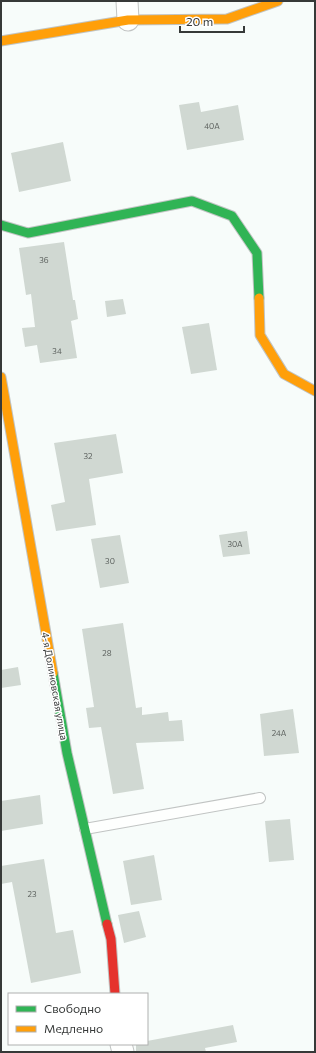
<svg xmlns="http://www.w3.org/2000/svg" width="316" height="1053" viewBox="0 0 316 1053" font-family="Commissioner,sans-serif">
	<rect width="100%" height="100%" fill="#f7fcfa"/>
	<g fill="#d0d8d2">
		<path d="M 199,102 L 201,112 L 238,105 L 244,140 L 187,150 L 179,105 Z"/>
		<path d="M 63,142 L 71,181 L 19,192 L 11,153 Z"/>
		<path d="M 64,242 L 73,300 L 75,300 L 78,319 L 71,321 L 77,358 L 40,363 L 37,345 L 25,347 L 22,328 L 35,327 L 31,294 L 26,295 L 19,248 Z"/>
		<path d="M 123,299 L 126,314 L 107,317 L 105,301 Z"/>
		<path d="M 209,323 L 217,370 L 191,374 L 182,327 Z"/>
		<path d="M 116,434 L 123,473 L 89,479 L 96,525 L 56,531 L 51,505 L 65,502 L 54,443 Z"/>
		<path d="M 247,531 L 250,554 L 223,557 L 219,535 Z"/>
		<path d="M 120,535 L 129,583 L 100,588 L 91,539 Z"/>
		<path d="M 123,623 L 136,708 L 142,707 L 142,715 L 168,712 L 169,721 L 182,720 L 184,741 L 136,743 L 144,789 L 113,794 L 101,727 L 89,728 L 86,708 L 94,707 L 82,629 Z"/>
		<path d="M 18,667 L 21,685 L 1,688 L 1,670 Z"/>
		<path d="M 293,709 L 299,753 L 264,756 L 260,714 Z"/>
		<path d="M 40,795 L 43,824 L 1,831 L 1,801 Z"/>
		<path d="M 290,819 L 294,860 L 269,862 L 265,821 Z"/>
		<path d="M 154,855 L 162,900 L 131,905 L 123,861 Z"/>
		<path d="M 44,859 L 56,933 L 73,930 L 81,973 L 31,983 L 12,882 L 1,884 L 1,866 Z"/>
		<path d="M 139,911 L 146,937 L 124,943 L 118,915 Z"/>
		<path d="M 233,1025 L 237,1042 L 205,1048 L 206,1052 L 136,1052 L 136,1044 L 147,1044 L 147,1041 Z"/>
	</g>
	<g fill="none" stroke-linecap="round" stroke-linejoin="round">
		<defs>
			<path id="lane" d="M 85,829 L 260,798"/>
			<g id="street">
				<path d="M 127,1 L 128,20"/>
				<path d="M 121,1044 L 123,1052"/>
			</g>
			<g id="fast">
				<path d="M 1,225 L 28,233 L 192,201 L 232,216 L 257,253 L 259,298"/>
				<path d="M 53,673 L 67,753 L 107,924"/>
			</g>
			<g id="slow">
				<path d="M 1,41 L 128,20 L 227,19 L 278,1"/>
				<path d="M 259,298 L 260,335 L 284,374 L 315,391"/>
				<path d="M 1,377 L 53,673"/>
			</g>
			<path id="jam" d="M 107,924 L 111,939 L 115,994"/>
		</defs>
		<use href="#lane" stroke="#c1c4c3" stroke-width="12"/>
		<use href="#street" stroke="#c1c4c3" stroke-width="23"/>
		<use href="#fast" stroke="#c1c4c3" stroke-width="11"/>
		<use href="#slow" stroke="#c1c4c3" stroke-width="11"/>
		<use href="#jam" stroke="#c1c4c3" stroke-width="11"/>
		<use href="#lane" stroke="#fefffe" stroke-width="10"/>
		<use href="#street" stroke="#fefffe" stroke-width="21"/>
		<use href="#fast" stroke="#30b455" stroke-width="9"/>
		<use href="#slow" stroke="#ff9f0a" stroke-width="9"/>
		<use href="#jam" stroke="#e5322d" stroke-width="9"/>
	</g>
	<g text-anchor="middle" stroke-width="3" stroke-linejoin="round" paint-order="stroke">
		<g font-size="8" fill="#5c615e">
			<text x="212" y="129">40А</text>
			<text x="44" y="263">36</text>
			<text x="57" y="354">34</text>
			<text x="88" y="459">32</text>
			<text x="235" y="547">30А</text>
			<text x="110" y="564">30</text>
			<text x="107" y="656">28</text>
			<text x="279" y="736">24А</text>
			<text x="32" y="897">23</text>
		</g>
		<g font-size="10" fill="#363938" stroke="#fff">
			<text transform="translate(55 686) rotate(80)" y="4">4-я Долиновская улица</text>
		</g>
	</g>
	<rect width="316" height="1053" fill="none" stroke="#363938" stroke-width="4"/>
	<rect x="8" y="993" width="140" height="52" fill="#ffffff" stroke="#afb0af"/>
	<rect x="16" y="1006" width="20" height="6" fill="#30b455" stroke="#afb0af"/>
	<text x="44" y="1013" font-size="12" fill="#363938">Свободно</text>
	<rect x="16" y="1026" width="20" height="6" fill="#ff9f0a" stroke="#afb0af"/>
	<text x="44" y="1033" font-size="12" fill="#363938">Медленно</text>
	<path d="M180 26v6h64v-6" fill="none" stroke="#363938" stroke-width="2"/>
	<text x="186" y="26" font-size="12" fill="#363938" stroke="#ffffff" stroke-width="3" paint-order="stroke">20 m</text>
</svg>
